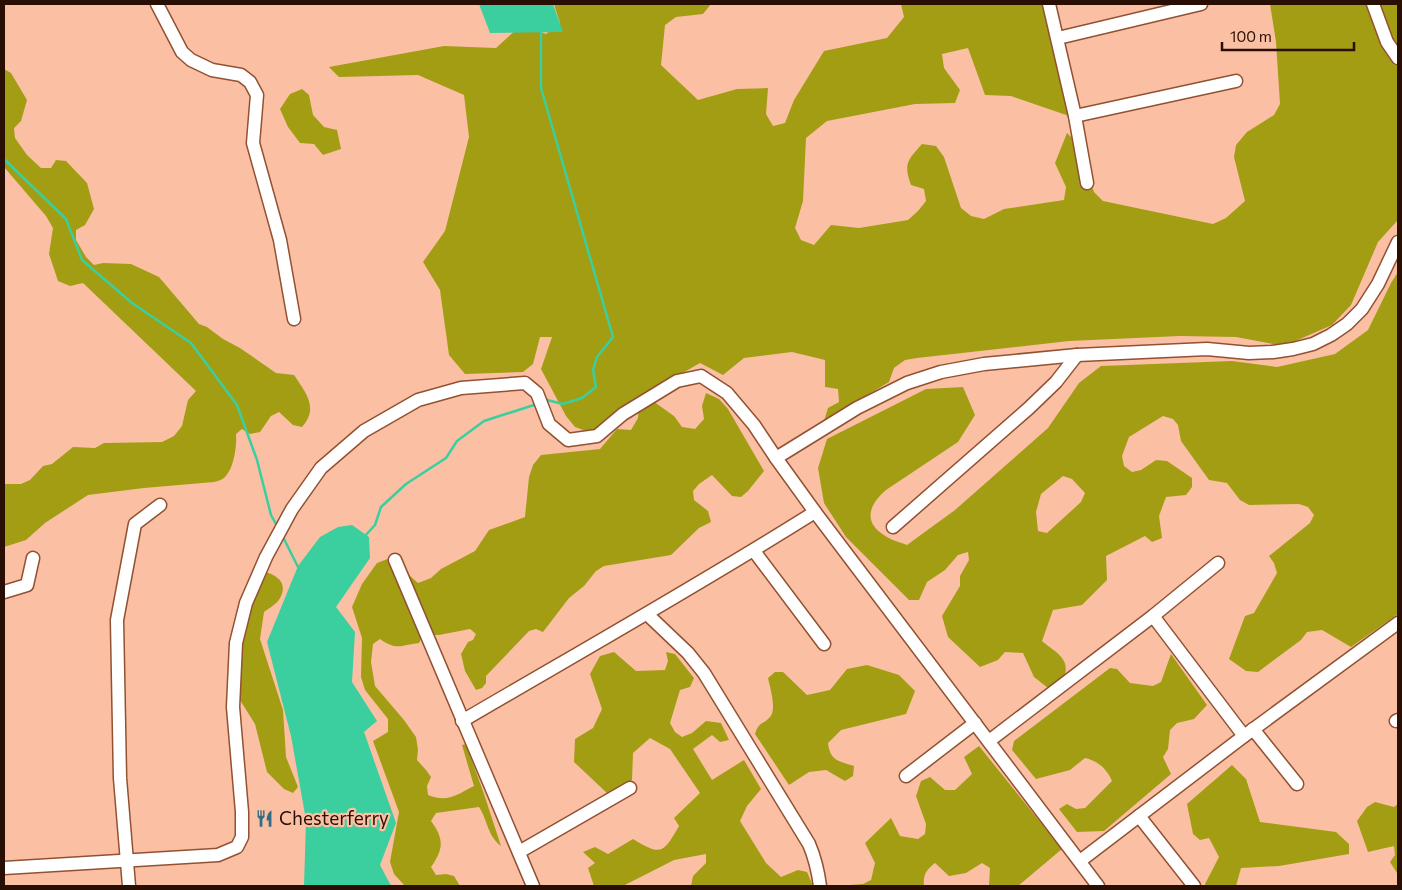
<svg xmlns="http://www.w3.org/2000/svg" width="1402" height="890" viewBox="0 0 1402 890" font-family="Commissioner,sans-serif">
	<rect width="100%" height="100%" fill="#fbc0a4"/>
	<g fill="#a39d13" fill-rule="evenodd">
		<path d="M 554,4 L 711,4 L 703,14 L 676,17 L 665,25 L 661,65 L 698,100 L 737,89 L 768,88 L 766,114 L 773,126 L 785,123 L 794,100 L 824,51 L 887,38 L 904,17 L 901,4 L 1047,4 L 1072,117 L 1011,96 L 985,95 L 968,48 L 942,54 L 944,68 L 960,90 L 955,103 L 915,104 L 827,121 L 806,138 L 803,201 L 795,228 L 801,240 L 814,245 L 831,225 L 859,228 L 908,220 L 918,211 L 926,201 L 924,189 L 911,185 C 903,163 908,160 922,144 L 936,146 L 944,157 L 961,208 L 971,216 L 984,219 L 1004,209 L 1064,200 L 1066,187 L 1055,163 L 1067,133 L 1077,143 L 1094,192 L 1103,201 L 1213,224 L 1226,218 L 1245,201 L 1234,157 L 1236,145 L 1247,132 L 1274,115 L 1280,104 L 1276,42 L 1270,4 L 1398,4 L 1398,220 L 1378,242 L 1351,305 L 1332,325 L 1284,346 L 1236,337 L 1180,336 L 1069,341 L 917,358 L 905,360 L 894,368 L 889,382 L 824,421 L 828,408 L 839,402 L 838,389 L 825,387 L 825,360 L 792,352 L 744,358 L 723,375 L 700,363 L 620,409 L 599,428 L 586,431 L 575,427 L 566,416 L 541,369 L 552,337 L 540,337 L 533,364 L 523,372 L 465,374 L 449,355 L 440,290 L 423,262 L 445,231 L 469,137 L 464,95 L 418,75 L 339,77 L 329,67 L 444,46 L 496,48 L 520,26 L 546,34 L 560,23 Z"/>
		<path d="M 4,69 L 11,73 L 27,100 L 21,121 L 14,128 L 15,138 L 27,155 L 41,168 L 51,168 L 56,160 L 66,161 L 87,183 L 94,209 L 85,225 L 76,230 L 76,240 L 86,257 L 94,265 L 103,263 L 131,264 L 159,277 L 199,324 L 207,327 L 223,339 L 240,348 L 276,373 L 294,375 C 306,393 319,408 302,427 L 293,425 L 279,412 L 271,416 L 260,432 L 250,434 L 242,429 L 236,434 C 237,446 234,468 225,477 C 222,480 218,481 214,482 L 144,488 L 88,495 L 45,523 L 26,540 L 4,547 L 4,484 L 21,484 L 30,480 L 43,466 L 52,464 L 73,447 L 95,448 L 104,443 L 162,442 L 174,436 L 182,426 L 188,400 L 196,391 L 83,283 L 70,286 L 58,281 L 49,254 L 53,228 L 46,216 L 4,167 Z"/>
		<path d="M 302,89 L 309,95 L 313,115 L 324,127 L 337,130 L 341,149 L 323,155 L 314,144 L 300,143 L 288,127 L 280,109 L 290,94 Z"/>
		<path d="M 1398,272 L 1398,614 L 1351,647 L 1322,630 L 1307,632 L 1301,640 L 1258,672 L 1246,671 L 1229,659 L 1245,616 L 1254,613 L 1277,573 L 1274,563 L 1269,556 L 1310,523 L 1314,515 L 1308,507 L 1299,504 L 1249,505 L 1240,500 L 1227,483 L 1209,480 L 1181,441 L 1178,425 L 1173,419 L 1163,416 L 1129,437 L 1122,456 L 1124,466 L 1132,472 L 1141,470 L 1156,460 L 1167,461 L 1192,478 L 1192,487 L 1186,495 L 1166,497 L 1159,516 L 1162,538 L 1152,542 L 1145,536 L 1106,556 L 1107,580 L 1082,605 L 1053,610 L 1042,641 C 1056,653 1071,658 1064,678 L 1048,688 L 1034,677 L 1023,653 L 1005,652 L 998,660 L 980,667 L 948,637 L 942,616 L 960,586 L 960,576 L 969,560 L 968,552 L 958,555 L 945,570 L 927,582 L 919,600 L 909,600 L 846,537 L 824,503 L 818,468 L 827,439 L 926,389 L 963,387 L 975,415 L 958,442 L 886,490 C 872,502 862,519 881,533 C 888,539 899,542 907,545 L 955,510 L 1048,428 L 1079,383 L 1101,366 L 1232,361 L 1277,367 L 1335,354 L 1368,330 L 1391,283 ZM 1063,476 L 1072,479 L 1085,493 L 1081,502 L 1047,533 L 1038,531 L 1036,512 L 1041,494 Z"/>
		<path d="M 706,393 L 719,399 L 728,409 L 764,471 L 748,491 L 741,497 L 732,496 L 712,475 L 699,484 L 693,491 L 694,500 L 708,511 L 711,522 L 699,528 L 671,555 L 604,566 L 596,571 L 584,586 L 569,598 L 543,632 L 536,629 L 529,631 L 486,676 L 486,683 L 482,688 L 476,690 L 465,671 L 461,654 L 468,642 L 473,640 L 476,634 L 470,629 L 439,635 L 423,635 L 419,643 C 401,645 397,651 380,639 L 373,644 L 371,662 L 375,686 L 404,720 L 416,737 L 418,750 L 417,760 L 426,770 L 431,777 L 427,786 L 428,795 C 448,803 456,795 474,786 L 462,745 L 466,744 L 484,794 L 501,846 C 487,835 488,821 479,807 L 436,813 L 431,821 C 444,839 444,848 431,867 L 436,875 L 446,874 L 454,876 L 460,886 L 405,886 L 394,874 L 390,862 L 399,812 L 373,741 L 388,732 L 388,719 L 365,690 L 361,677 L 362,638 L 352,607 L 362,584 L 377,563 L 390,558 L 418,583 L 431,578 L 441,569 L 475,551 L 489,530 L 525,517 L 529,477 L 533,465 L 541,455 L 600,449 L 617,429 L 631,430 L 638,418 L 639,406 L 650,399 L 674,416 L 682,427 L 695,429 L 704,419 L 702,406 Z"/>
		<path d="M 265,572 C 278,575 288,584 280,598 C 277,604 269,608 264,612 L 260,639 L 283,710 L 286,757 L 298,787 L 293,793 L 284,789 L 267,772 L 255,724 L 240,700 L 241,631 Z"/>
		<path d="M 614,652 L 636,671 L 665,670 L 668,661 L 666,652 L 675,654 L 694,678 L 690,687 L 680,690 L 670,723 L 675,732 L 682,737 L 692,733 L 706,721 L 721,723 L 729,740 L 720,742 L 712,735 L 693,749 L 712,780 L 744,760 L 761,789 L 747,806 L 740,821 L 766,863 L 781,877 L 798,870 L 807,872 L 813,886 L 691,886 L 693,876 L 706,863 L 706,854 L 674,860 L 623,886 L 594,886 L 588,868 L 595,863 L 583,852 L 595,847 L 608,854 L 633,839 C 661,856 663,854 679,826 L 674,818 L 700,793 L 670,749 L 650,738 L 633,753 L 632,780 L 617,793 L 608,794 L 574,762 L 575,739 L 593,728 L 602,709 L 590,674 L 600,656 Z"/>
		<path d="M 1171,654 L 1207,705 L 1194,719 L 1177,723 L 1170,730 L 1168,749 L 1163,757 L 1171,774 L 1104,831 L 1077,832 L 1059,809 L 1067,804 L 1076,809 L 1085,808 L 1112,781 C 1107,769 1098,761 1085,758 L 1070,770 L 1036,779 L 1012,750 L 1014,741 L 1110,668 L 1117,669 L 1130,683 L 1153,686 L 1161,682 Z"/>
		<path d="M 867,665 L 899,675 L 915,691 L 906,714 L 841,730 L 828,743 C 830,761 839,761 854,766 L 853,776 L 845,781 L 826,770 L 809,772 L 789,785 L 755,734 C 759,721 763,725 770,717 C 777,709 770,688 768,678 L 775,672 L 783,672 L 807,695 L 830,690 L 847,669 Z"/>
		<path d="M 979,746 L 1062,849 L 1018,886 L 989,886 L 990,868 L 982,863 L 966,873 L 949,876 L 935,863 C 926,870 923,875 924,886 L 837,886 L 863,884 L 871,880 L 875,863 L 865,843 L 891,818 L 900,836 L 918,839 L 925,834 L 926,824 L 916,796 L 921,781 L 930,777 L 945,790 L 955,790 L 972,774 L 964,757 Z"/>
		<path d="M 1232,765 L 1246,779 L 1260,822 L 1336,832 L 1349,844 L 1349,854 L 1279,866 L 1241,868 L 1236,886 L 1206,886 L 1205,884 L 1219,857 L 1209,838 L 1200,840 L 1193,834 L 1187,804 Z"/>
		<path d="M 1375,802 L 1394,807 L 1398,804 L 1398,872 L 1397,873 L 1390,862 L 1395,855 L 1394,846 L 1368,852 L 1357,821 L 1367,807 Z"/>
	</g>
	<g fill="#3bce9f">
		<path d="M 479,4 L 553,4 L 563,32 L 490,33 Z"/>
		<path d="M 352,525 L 369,537 L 370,558 L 336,607 L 355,632 L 352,682 L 377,721 L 364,732 L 396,823 L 380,865 L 390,884 L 393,886 L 304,886 L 306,820 L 291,736 L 267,642 L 298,566 L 320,537 L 338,527 Z"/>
	</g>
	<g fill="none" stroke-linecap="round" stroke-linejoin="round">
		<g stroke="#3bce9f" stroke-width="2.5">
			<path d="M 541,31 L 541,88 L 613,337 L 597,357 L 593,370 L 596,387 L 582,398 L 563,404 L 547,400"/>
			<path d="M 4,159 L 66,219 L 82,260 L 132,303 L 191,343 L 237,405 L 257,460 L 271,515 L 276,524"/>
			<path d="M 364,537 L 375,525 L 381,507 L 406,484 L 446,458 L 457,441 L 484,421 L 534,405"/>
			<path d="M 284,539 L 299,569"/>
		</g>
		<defs>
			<g id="minor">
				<path d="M 157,4 L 182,52 L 191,60 L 212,70 L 241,75 L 250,82 L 257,95 L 253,143 L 280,240 L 294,319"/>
				<path d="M 1049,4 L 1075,116 L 1087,183"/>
				<path d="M 1373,4 L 1387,42 L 1398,58"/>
				<path d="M 1058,38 L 1201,4"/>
				<path d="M 1075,116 L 1236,81"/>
				<path d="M 776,458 L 857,408 L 907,383 L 941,372 L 984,364 L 1077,355 L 1207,349 L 1249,353 L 1273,352 L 1293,349 L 1313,344 L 1331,335 L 1347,324 L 1362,309 L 1378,284 L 1398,242"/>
				<path d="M 893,527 L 1029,408 L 1056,382 L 1077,355"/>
				<path d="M 754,551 L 824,644"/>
				<path d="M 395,560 L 533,886"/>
				<path d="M 4,592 L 27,585 L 33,558"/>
				<path d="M 647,614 L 688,653 L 704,673 L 809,844 C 815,858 818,871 820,886"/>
				<path d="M 1153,616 L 1244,736"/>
				<path d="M 462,721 C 580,652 699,585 815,512"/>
				<path d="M 1396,721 L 1398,720"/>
				<path d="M 1253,729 L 1297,784"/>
				<path d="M 989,741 L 1153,616 L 1218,563"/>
				<path d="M 906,776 L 975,723"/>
				<path d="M 1139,816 L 1194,886"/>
				<path d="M 519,852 L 630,788"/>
				<path d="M 1080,861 L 1244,736 L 1398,623"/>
				<path d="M 4,868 L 218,855 L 237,847 L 242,837 L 242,812 L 233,707 L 236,643 L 246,603 L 266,557 L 292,509 L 321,468 L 364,431 L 418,400 L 461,388 L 525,383 L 537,393 L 549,424 L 568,440 L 597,436 L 623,414 L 677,381 L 701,376 L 727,393 L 754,425 L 776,458 L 815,512 L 1098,886"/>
				<path d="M 129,886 L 120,778 L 117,620 L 135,524 L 160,505"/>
			</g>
		</defs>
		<use href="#minor" stroke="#925131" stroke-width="15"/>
		<use href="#minor" stroke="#fff" stroke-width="12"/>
	</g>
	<defs>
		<symbol id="restaurant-bare" viewBox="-9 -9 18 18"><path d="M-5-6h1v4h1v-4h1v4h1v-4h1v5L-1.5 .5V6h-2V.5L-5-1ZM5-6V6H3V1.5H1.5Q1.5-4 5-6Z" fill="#316d84" stroke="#fbc0a4" stroke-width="2.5" paint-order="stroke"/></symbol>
	</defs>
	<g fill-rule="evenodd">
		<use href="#restaurant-bare" x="252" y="806" width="25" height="25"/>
	</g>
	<g text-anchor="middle" stroke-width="4.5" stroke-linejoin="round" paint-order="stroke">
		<g font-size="19" fill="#290f03" stroke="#fbc0a4" text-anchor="start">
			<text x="279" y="825">Chesterferry</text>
		</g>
	</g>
	<rect width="1402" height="890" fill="none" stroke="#290f03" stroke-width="10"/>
	<path d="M1222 42v8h132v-8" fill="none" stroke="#290f03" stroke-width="2.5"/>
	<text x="1230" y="42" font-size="15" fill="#290f03" stroke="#fbc0a4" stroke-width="4" paint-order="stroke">100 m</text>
</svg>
